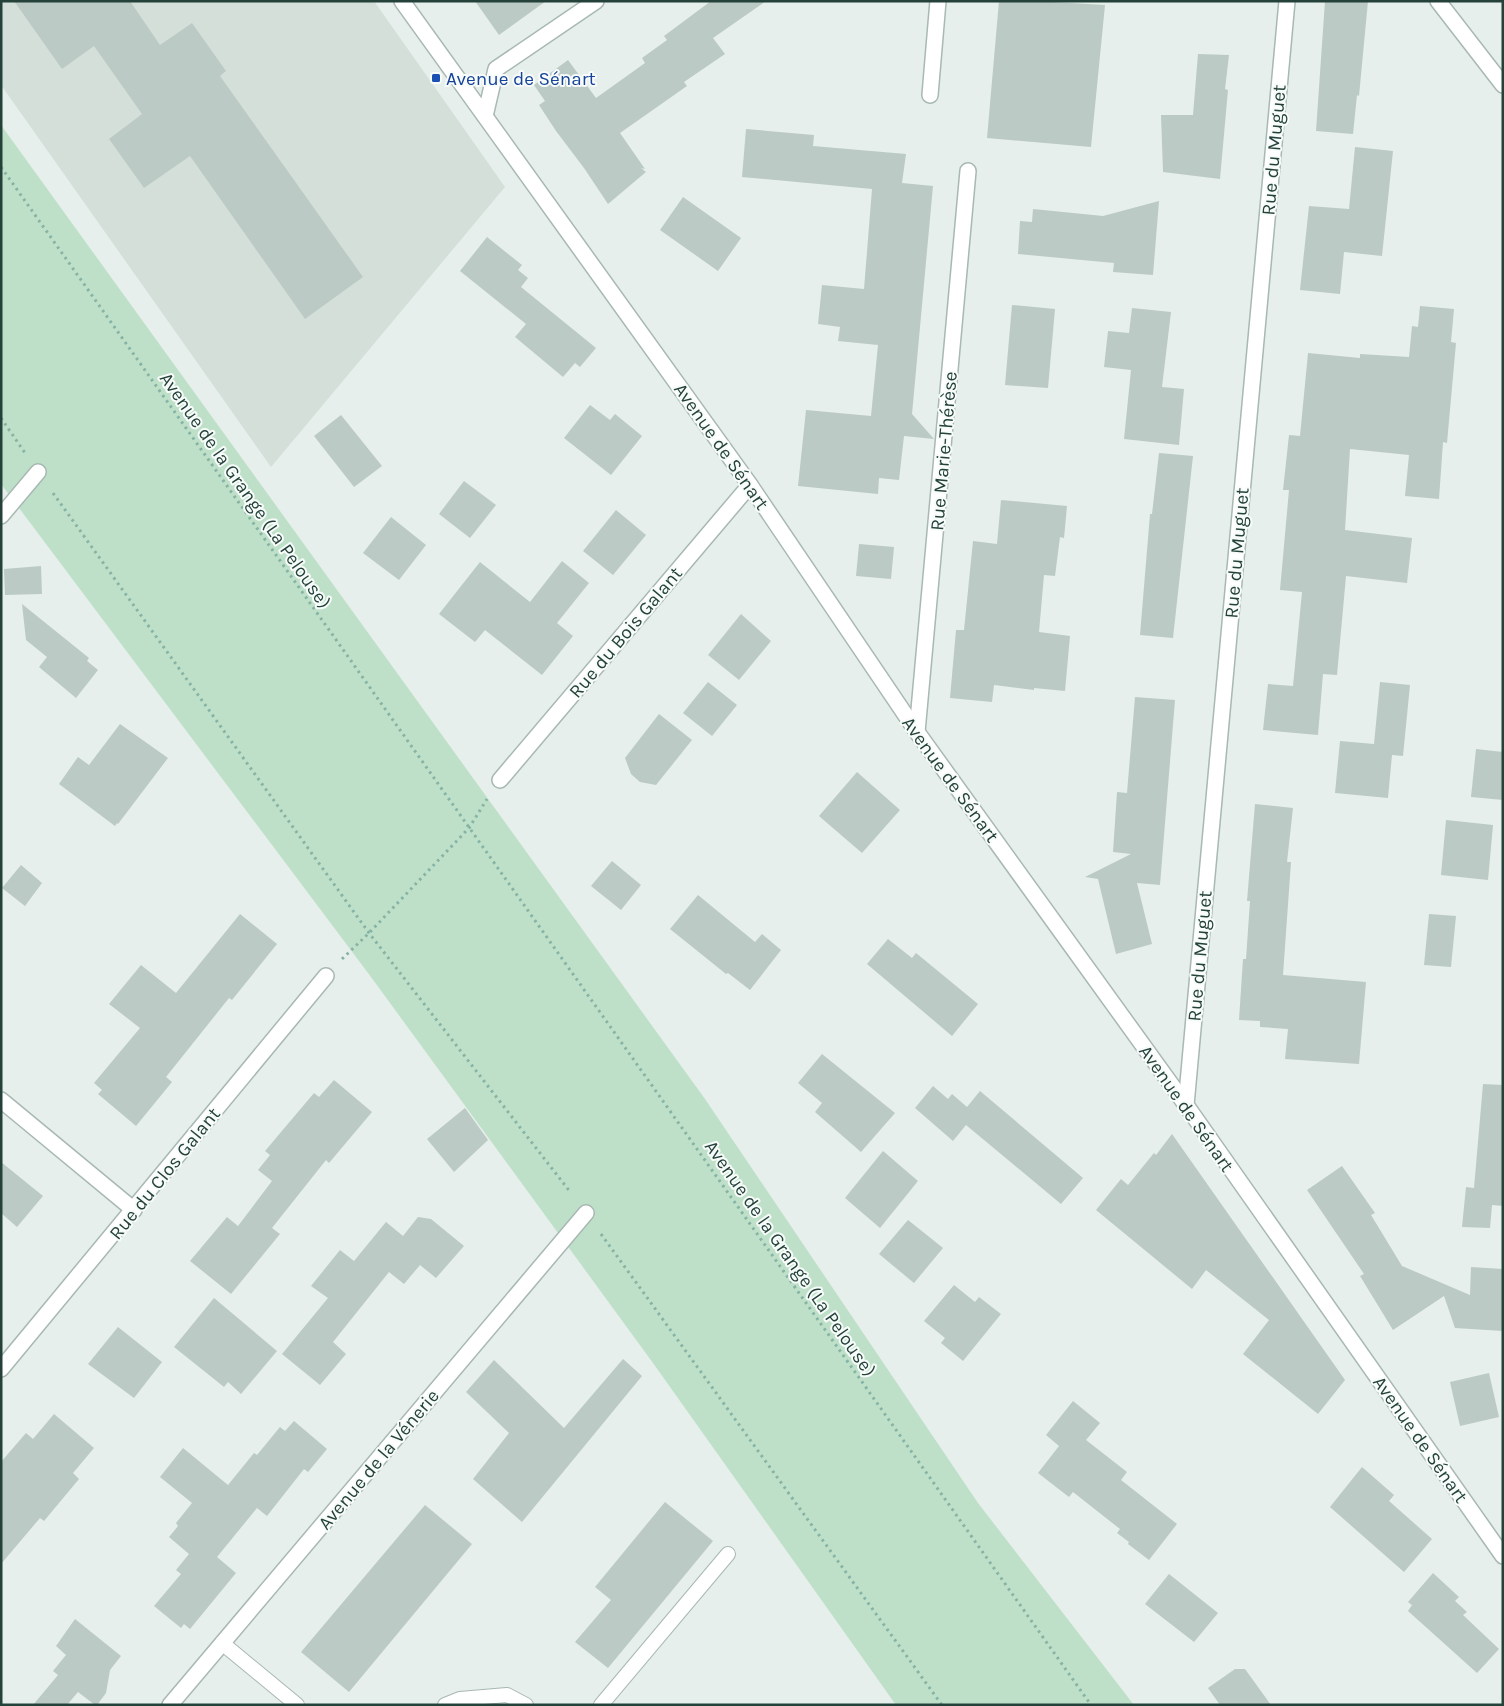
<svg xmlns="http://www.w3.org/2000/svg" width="1504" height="1706" viewBox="0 0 1504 1706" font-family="Karla,sans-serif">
	<rect width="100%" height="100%" fill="#e6efeb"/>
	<path fill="#d4dfda" d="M 1,1 L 374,1 L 505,187 L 271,467 L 1,85 Z"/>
	<path fill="#bfe0c8" d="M 1,125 L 705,1099 L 978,1503 L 1134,1705 L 896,1705 L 653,1363 L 371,977 L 1,484 Z"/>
	<g fill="#bbcac4">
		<path d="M 14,1 L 130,1 L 160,45 L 192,23 L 226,71 L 220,76 L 363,277 L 305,319 L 190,156 L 144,188 L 109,139 L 142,114 L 94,46 L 62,69 Z"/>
		<path d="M 475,1 L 546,1 L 499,35 Z"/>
		<path d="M 711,1 L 766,1 L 713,38 L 725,54 L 684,82 L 687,86 L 620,133 L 645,169 L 641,168 L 646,172 L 608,204 L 584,168 L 556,131 L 539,105 L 545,101 L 534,85 L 568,60 L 596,98 L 645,63 L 642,58 L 667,40 L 664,36 Z"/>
		<path d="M 999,1 L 1035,1 L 1105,5 L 1091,147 L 987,138 Z"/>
		<path d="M 1325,1 L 1368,1 L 1359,96 L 1357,95 L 1353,134 L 1316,131 Z"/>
		<path d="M 1198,54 L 1229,55 L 1225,89 L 1228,90 L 1220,179 L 1163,172 L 1161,115 L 1193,115 Z"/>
		<path d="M 746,129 L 814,135 L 813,146 L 906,154 L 902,183 L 933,186 L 912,414 L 934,439 L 904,436 L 899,480 L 879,478 L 878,494 L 798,486 L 806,410 L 871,416 L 878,345 L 838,341 L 840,327 L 818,324 L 822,285 L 864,289 L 872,189 L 742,177 Z"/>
		<path d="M 1355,147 L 1393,151 L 1382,256 L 1344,252 L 1340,294 L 1300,290 L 1309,206 L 1349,209 Z"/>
		<path d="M 683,197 L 741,238 L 718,271 L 660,230 Z"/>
		<path d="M 1159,201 L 1153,275 L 1113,272 L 1114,263 L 1018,254 L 1020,221 L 1032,222 L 1033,209 L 1103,216 Z"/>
		<path d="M 487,237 L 522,265 L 518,270 L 528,278 L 521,287 L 596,348 L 580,367 L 575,363 L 563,377 L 515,337 L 526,324 L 460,271 Z"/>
		<path d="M 1012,305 L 1055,309 L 1048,388 L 1005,385 Z"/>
		<path d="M 1420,306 L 1454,309 L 1451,342 L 1456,343 L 1447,443 L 1443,442 L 1439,499 L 1405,496 L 1409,455 L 1350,449 L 1345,530 L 1412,538 L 1407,583 L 1346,576 L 1337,675 L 1323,674 L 1318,735 L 1263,730 L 1268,684 L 1293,686 L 1302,592 L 1280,590 L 1289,490 L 1283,490 L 1289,435 L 1300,436 L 1308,353 L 1360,358 L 1360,354 L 1409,357 L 1412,326 L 1418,327 Z"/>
		<path d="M 1132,308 L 1171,312 L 1162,387 L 1184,389 L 1179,445 L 1124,439 L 1131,370 L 1104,367 L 1108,331 L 1129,333 Z"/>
		<path d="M 590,405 L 610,420 L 615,414 L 642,436 L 611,475 L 564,438 Z"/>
		<path d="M 341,415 L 382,466 L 354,487 L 314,436 Z"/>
		<path d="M 1159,453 L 1193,456 L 1173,638 L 1140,635 L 1150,514 L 1152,514 Z"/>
		<path d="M 464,481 L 496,505 L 470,538 L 439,514 Z"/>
		<path d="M 1001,500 L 1067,506 L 1064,538 L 1060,537 L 1055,576 L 1044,575 L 1039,632 L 1070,636 L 1065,691 L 1034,688 L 1034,690 L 994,685 L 992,702 L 950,698 L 956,630 L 964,630 L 973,541 L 997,544 Z"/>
		<path d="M 616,510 L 646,535 L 613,575 L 583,551 Z"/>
		<path d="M 391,517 L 426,545 L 399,580 L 363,553 Z"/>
		<path d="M 859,544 L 894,547 L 891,579 L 856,576 Z"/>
		<path d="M 562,561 L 589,583 L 557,623 L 573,636 L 542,675 L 485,630 L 475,642 L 439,614 L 480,562 L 530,602 Z"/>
		<path d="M 41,566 L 42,594 L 5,595 L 4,569 Z"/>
		<path d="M 22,604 L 89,658 L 87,661 L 98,670 L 76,698 L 39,667 L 47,657 L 26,640 Z"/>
		<path d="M 741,614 L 771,641 L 739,680 L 708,655 Z"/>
		<path d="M 708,682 L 737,705 L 712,736 L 683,713 Z"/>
		<path d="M 1380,682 L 1410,685 L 1403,756 L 1392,755 L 1388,798 L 1335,793 L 1340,741 L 1374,744 Z"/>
		<path d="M 1135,697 L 1175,700 L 1160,885 L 1137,883 L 1152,944 L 1116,954 L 1098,879 L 1085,877 L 1131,854 L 1113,852 L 1117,792 L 1127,793 Z"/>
		<path d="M 659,714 L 692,740 L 656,785 L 640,782 L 631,774 L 625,758 Z"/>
		<path d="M 120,724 L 168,758 L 118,824 L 117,823 L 115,826 L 59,784 L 78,757 L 89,765 Z"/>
		<path d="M 1476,749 L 1503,752 L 1503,800 L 1471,797 Z"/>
		<path d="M 857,772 L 900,810 L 862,853 L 819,816 Z"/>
		<path d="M 1255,804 L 1293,808 L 1287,862 L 1291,862 L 1283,975 L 1366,982 L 1359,1064 L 1285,1059 L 1288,1029 L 1260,1027 L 1260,1021 L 1239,1020 L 1243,959 L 1246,959 L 1250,901 L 1247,901 Z"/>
		<path d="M 1446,820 L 1493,825 L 1488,880 L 1441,875 Z"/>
		<path d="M 612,861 L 641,885 L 621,910 L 591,886 Z"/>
		<path d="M 21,865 L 42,883 L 25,906 L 2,888 Z"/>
		<path d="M 698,895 L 755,942 L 762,934 L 781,950 L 750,990 L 728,973 L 726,974 L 670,929 Z"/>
		<path d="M 240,914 L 277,944 L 232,1000 L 229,998 L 166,1077 L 172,1082 L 136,1126 L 98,1094 L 102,1090 L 94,1083 L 140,1028 L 109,1004 L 141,965 L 176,993 Z"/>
		<path d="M 1429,914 L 1456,916 L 1451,967 L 1424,965 Z"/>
		<path d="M 888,939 L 912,958 L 916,953 L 978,1004 L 952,1036 L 867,964 Z"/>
		<path d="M 822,1054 L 895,1113 L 861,1152 L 815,1112 L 822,1103 L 798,1083 Z"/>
		<path d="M 334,1080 L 372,1112 L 329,1163 L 326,1160 L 272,1228 L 280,1234 L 231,1294 L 190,1261 L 227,1217 L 238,1226 L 272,1181 L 258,1170 L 270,1155 L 265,1151 L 314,1093 L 319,1097 Z"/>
		<path d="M 1483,1084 L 1503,1085 L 1503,1206 L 1492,1205 L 1490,1228 L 1462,1227 L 1466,1187 L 1474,1188 Z"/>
		<path d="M 933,1086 L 948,1099 L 952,1094 L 967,1107 L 980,1091 L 1083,1178 L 1061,1204 L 966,1125 L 953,1141 L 915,1108 Z"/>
		<path d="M 465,1108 L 488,1140 L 454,1172 L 427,1139 Z"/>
		<path d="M 1172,1134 L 1345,1380 L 1318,1414 L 1243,1354 L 1269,1320 L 1206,1270 L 1192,1289 L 1096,1210 L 1121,1179 L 1128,1185 L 1154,1153 L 1156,1155 Z"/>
		<path d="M 883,1151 L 918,1181 L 880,1228 L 845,1198 Z"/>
		<path d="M 1,1162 L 43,1196 L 17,1227 L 1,1213 Z"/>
		<path d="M 1342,1166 L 1375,1213 L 1371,1215 L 1402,1266 L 1470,1295 L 1471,1267 L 1503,1269 L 1503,1331 L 1455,1328 L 1444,1296 L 1393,1330 L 1360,1276 L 1364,1274 L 1307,1190 Z"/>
		<path d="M 418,1217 L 431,1219 L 464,1246 L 436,1278 L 420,1265 L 404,1284 L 389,1272 L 333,1342 L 346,1354 L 320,1385 L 282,1354 L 328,1298 L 311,1286 L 340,1250 L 354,1261 L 386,1222 L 403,1236 Z"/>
		<path d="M 908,1220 L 943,1248 L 914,1283 L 879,1254 Z"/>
		<path d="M 954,1285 L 975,1302 L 979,1297 L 1001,1314 L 963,1361 L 941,1343 L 945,1338 L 924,1321 Z"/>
		<path d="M 214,1298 L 277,1351 L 241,1394 L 228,1382 L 224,1387 L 174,1347 Z"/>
		<path d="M 118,1327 L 162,1362 L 134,1398 L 88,1364 Z"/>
		<path d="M 623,1359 L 642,1376 L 522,1522 L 473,1479 L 509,1433 L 466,1392 L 494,1360 L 564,1428 Z"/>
		<path d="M 1489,1373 L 1499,1417 L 1460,1426 L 1450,1382 Z"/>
		<path d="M 1073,1401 L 1100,1423 L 1086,1440 L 1127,1472 L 1121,1480 L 1177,1524 L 1149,1560 L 1128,1544 L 1129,1542 L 1117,1533 L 1120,1529 L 1073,1492 L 1069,1497 L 1038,1473 L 1059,1446 L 1046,1435 Z"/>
		<path d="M 54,1414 L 94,1448 L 73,1473 L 79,1479 L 44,1521 L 40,1518 L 1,1564 L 1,1462 L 26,1433 L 33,1439 Z"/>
		<path d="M 294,1421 L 327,1449 L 308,1472 L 304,1469 L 267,1516 L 257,1508 L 217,1557 L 236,1573 L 190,1629 L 184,1624 L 181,1628 L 154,1606 L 181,1574 L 176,1570 L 189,1554 L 169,1537 L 178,1526 L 176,1523 L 192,1503 L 160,1477 L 183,1448 L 228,1485 L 254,1453 L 257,1455 L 280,1427 L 285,1431 Z"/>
		<path d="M 1362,1467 L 1394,1495 L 1389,1501 L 1432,1539 L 1404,1572 L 1330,1507 Z"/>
		<path d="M 665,1502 L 713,1541 L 608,1668 L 575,1642 L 611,1600 L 595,1587 Z"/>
		<path d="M 425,1505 L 472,1544 L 349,1692 L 301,1652 Z"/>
		<path d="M 1433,1573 L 1459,1597 L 1455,1601 L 1467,1612 L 1463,1615 L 1499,1649 L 1477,1673 L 1408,1611 L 1412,1605 L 1408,1602 Z"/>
		<path d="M 1169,1574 L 1218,1613 L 1194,1642 L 1145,1604 Z"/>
		<path d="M 75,1619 L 121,1656 L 110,1670 L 106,1693 L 97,1705 L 95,1705 L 78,1692 L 67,1705 L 33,1705 L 58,1675 L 53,1671 L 66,1655 L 56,1646 Z"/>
		<path d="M 1235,1669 L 1245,1669 L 1271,1705 L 1220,1705 L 1208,1688 Z"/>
	</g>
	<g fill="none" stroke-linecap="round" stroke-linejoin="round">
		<defs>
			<g id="service">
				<path d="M 222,1643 L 297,1705"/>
				<path d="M 445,1705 L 460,1699 L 507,1695 L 526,1705"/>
				<path d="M 601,1705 L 728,1554"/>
			</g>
			<g id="minor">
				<path d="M 402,1 L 750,485 L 917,732 L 1186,1105 L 1503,1556"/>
				<path d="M 1438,1 L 1503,85"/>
				<path d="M 930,95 L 938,1"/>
				<path d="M 485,116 L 496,69 L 596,1"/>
				<path d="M 1,516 L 38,472"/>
				<path d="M 917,732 L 968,171"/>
				<path d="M 500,780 L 750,485"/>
				<path d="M 1,1100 L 134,1210"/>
				<path d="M 1186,1105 L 1287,1"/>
				<path d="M 1,1369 L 326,976"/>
				<path d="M 170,1705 L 586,1213"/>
			</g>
		</defs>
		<use href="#service" stroke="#a8b8b2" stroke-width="16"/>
		<use href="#minor" stroke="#a8b8b2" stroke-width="18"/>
		<g stroke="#86b3a5" stroke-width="3" stroke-dasharray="2.5 4" stroke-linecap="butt">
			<path d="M 1,167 L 1091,1705"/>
			<path d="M 1,418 L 25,453"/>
			<path d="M 53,493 L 369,933 L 571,1193"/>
			<path d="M 342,959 L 369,933 L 469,828 L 487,799"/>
			<path d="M 601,1234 L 942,1705"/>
		</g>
		<use href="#service" stroke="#fff" stroke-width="14"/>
		<use href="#minor" stroke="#fff" stroke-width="15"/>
	</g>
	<rect fill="#1a4fb4" stroke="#f7fbf9" stroke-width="2" x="431" y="73" width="10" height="10" rx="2.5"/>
	<g text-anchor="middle" stroke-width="4" stroke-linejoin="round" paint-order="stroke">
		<g font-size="19" fill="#164399" stroke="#f7fbf9" text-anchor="start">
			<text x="446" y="85">Avenue de Sénart</text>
		</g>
		<g font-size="19" fill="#24423a" stroke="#f7fbf9">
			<text transform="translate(1273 150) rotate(-85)" y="7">Rue du Muguet</text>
			<text transform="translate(722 446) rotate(55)" y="7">Avenue de Sénart</text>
			<text transform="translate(943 451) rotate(-85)" y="7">Rue Marie-Thérèse</text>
			<text transform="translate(246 490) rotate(55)" y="7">Avenue de la Grange (La Pelouse)</text>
			<text transform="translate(1236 553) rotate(-85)" y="7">Rue du Muguet</text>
			<text transform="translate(625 632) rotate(-50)" y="7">Rue du Bois Galant</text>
			<text transform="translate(951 779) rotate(54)" y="7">Avenue de Sénart</text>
			<text transform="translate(1199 956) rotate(-85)" y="7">Rue du Muguet</text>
			<text transform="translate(1187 1108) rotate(55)" y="7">Avenue de Sénart</text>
			<text transform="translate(164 1173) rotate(-51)" y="7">Rue du Clos Galant</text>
			<text transform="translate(791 1258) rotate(55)" y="7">Avenue de la Grange (La Pelouse)</text>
			<text transform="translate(1421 1439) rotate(55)" y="7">Avenue de Sénart</text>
			<text transform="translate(378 1459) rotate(-50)" y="7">Avenue de la Vénerie</text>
		</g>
	</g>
	<rect width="1504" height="1706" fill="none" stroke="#24423a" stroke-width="5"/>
</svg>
